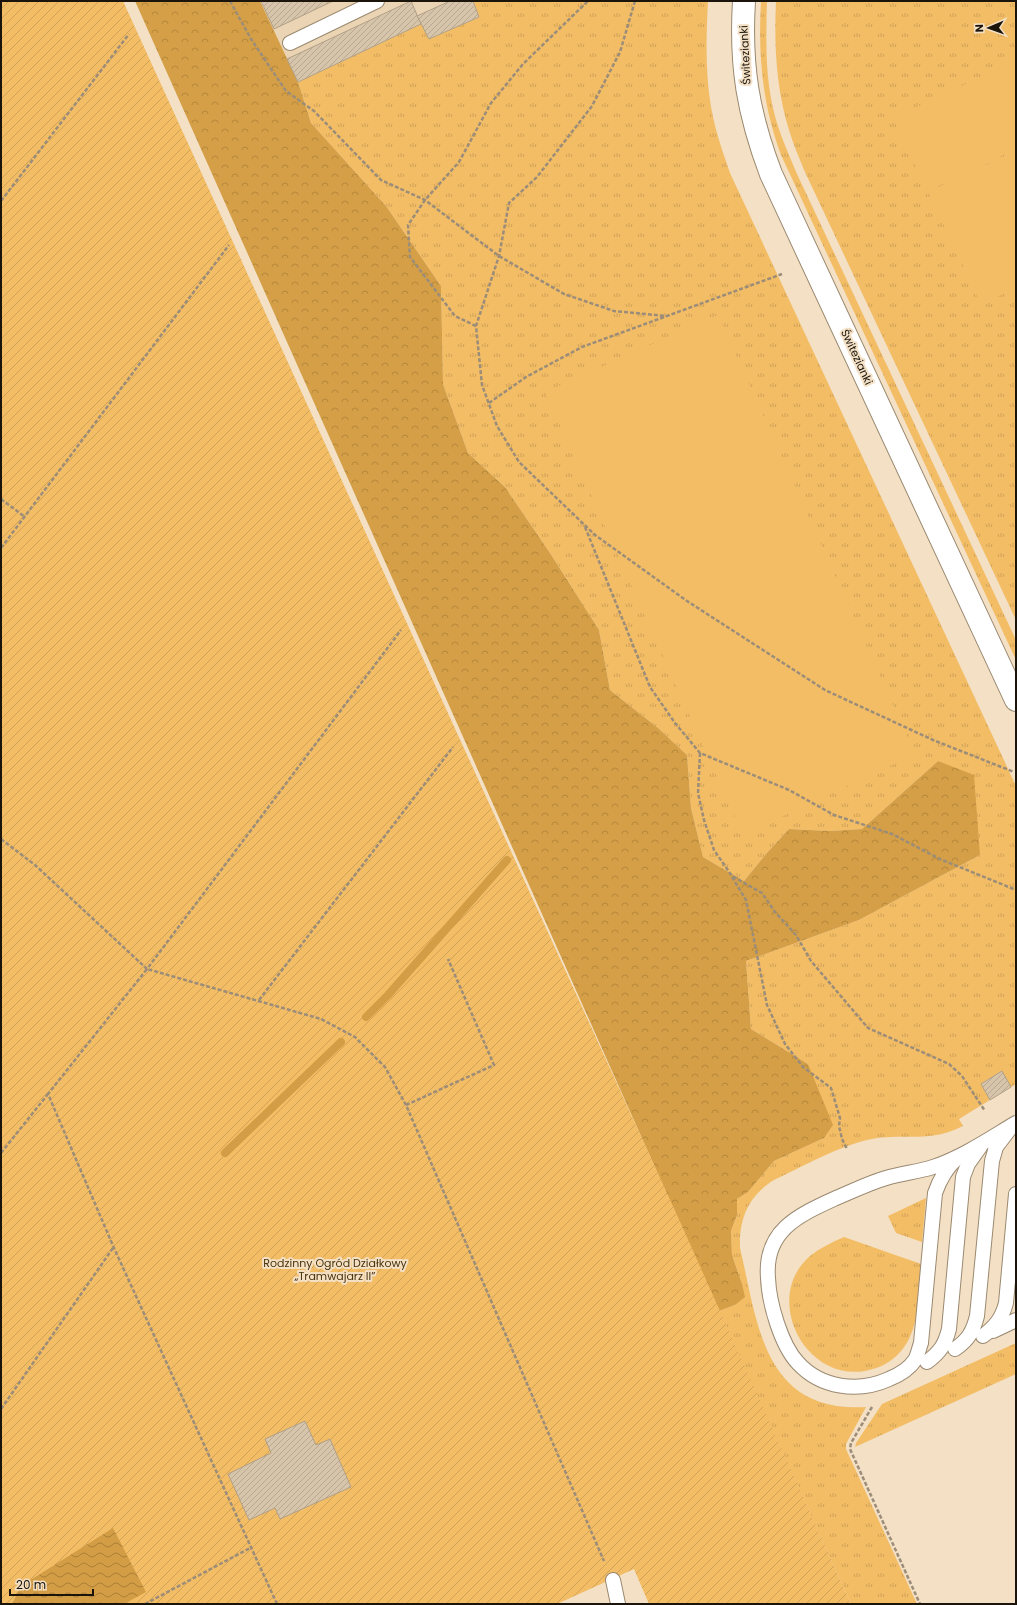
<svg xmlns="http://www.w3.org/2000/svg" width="1017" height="1605" viewBox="0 0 1017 1605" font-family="Poppins,sans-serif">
	<defs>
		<pattern id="grass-tufts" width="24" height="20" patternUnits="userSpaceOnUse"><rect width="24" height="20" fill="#f3bd66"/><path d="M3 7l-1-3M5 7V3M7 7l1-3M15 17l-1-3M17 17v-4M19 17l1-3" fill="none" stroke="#d0a257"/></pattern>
		<pattern id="forest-crowns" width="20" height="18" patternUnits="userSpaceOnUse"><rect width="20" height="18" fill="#d49f46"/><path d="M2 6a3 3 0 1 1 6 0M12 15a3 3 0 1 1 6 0" fill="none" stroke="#b5883c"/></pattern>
		<pattern id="garden-furrows" width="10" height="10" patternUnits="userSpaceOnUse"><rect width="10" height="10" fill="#f3bd66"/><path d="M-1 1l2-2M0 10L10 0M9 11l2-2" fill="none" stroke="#d0a257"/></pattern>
		<pattern id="water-waves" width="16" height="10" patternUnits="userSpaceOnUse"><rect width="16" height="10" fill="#d29d44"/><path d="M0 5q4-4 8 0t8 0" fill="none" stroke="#aa7f37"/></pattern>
		<pattern id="building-hatch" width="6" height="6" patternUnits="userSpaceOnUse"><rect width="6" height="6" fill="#d7c5ab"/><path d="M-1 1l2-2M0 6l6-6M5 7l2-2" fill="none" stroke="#b8a892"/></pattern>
	</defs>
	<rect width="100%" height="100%" fill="#f3e0c5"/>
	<path fill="#ebd4b3" d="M 260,1 L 474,1 L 479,17 L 429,39 L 421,25 L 298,82 Z"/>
	<g fill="url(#grass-tufts)">
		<path d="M 474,1 L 708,1 C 706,40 705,79 713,117 C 717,136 724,155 730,173 L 1016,786 L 1016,1084 L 1011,1087 L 1002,1071 L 981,1084 L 990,1100 L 959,1119 L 963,1126 C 929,1144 900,1132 867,1140 C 837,1147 802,1167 774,1180 C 748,1196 739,1219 740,1248 C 758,1324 763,1413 866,1407 L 846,1444 L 846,1449 L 917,1604 L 851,1604 L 719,1311 L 735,1305 L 742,1284 L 732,1255 L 731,1231 L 737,1215 L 737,1199 L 748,1192 L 774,1161 L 824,1138 L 808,1064 L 751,1029 L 746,961 L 859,920 L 980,855 L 938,761 L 862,829 L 830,831 L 789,829 L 766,854 L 744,881 L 703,857 L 691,808 L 687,755 L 658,728 L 610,690 L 599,630 L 550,553 L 505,487 L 468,453 L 443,384 L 441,286 L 386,206 L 311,123 L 298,82 L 421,24 L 429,39 L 479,17 L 473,2 Z"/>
		<path d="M 761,1 L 767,1 C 766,37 765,73 773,108 C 778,131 788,152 797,174 L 1016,640 L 1016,660 L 781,155 C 762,103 758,56 761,1 Z"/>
		<path d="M 776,1 L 1016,1 L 1016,620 L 804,170 C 799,157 793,144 789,130 C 776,88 774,45 776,1 Z"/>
		<path d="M 926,1198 L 922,1242 L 896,1233 L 888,1216 Z"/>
		<path d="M 844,1237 L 921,1264 C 918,1289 920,1319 908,1341 C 900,1355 888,1365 873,1369 C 808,1389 760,1299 810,1256 C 820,1248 832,1242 844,1237 Z"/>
		<path d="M 1016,1343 L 1016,1374 L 855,1447 L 856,1443 L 882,1404 Z"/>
	</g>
	<path fill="url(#forest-crowns)" d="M 135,1 L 260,1 L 298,82 L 311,123 L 386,206 L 441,286 L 443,384 L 468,453 L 505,487 L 550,553 L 599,630 L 610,690 L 658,728 L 687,755 L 691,808 L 703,857 L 744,881 L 766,854 L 789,829 L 830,831 L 862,829 L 938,761 L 974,775 L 980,855 L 859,920 L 746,961 L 751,1029 L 808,1064 L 833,1125 L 824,1138 L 774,1161 L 748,1192 L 737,1199 L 737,1215 L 731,1231 L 732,1255 L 742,1284 L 745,1297 L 735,1305 L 719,1311 Z"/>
	<path fill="url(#garden-furrows)" d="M 1,1 L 123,1 L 682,1226 L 851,1604 L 649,1604 L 634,1569 L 557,1604 L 1,1604 Z"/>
	<g fill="#f3bd66">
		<path d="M 1013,62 L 1016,68 L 1016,149 L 927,191 L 893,118 Z"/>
		<path d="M 1016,151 L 1016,288 L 981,304 L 928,192 Z"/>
		<path d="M 718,315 L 915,754 L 743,835 L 545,392 Z"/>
	</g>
	<path fill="url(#water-waves)" d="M 113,1528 L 146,1592 L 124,1604 L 12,1604 L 21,1586 Z"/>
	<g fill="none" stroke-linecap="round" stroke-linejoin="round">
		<g stroke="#d29d44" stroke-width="8">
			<path d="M 366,1017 L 388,995 L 507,860"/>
			<path d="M 225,1153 L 341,1042"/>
		</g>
	</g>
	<g fill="url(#building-hatch)" stroke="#b1a086">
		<path d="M 261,1 L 333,1 L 274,29 Z"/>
		<path d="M 411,1 L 421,24 L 298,82 L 287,59 Z"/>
		<path d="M 450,1 L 473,1 L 479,17 L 429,39 L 417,16 Z"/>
		<path d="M 1002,1071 L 1011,1087 L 990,1100 L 981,1084 Z"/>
		<path d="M 305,1421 L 316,1445 L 330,1439 L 351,1487 L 280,1519 L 275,1508 L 249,1520 L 228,1474 L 271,1453 L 265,1439 Z"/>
	</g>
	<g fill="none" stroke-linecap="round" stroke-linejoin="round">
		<defs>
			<g id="service">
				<path d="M 290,43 L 377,1"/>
				<path d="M 957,1158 C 946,1168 940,1179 935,1193 L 921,1343 C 919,1348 918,1355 915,1360 C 909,1369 899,1375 889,1379 C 858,1393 821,1388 798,1363 C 781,1345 769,1303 768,1278 C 764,1230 799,1215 836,1198 C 853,1191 869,1183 886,1178 C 902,1173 918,1172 933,1167 C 963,1157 989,1139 1016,1123"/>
				<path d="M 993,1331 L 1016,1320"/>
				<path d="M 983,1336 C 996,1326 1002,1318 1006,1303 L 1016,1194"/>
				<path d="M 955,1349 C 968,1340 973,1332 977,1316 L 992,1161 L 996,1147 L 1009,1130"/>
				<path d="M 927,1362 C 940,1352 945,1345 949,1329 L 963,1177 L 968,1164 L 980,1147"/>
				<path d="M 613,1580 L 618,1604"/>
			</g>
			<path id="tertiary" d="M 744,1 C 740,66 748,113 771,174 L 1016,700"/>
		</defs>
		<use href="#service" stroke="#9a8970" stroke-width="16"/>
		<use href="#tertiary" stroke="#9a8970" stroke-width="24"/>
		<g stroke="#9b8d79" stroke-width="2.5" stroke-dasharray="4 2" stroke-linecap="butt">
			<path d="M 230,1 L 251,39 L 286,91 L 314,111 L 381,180 L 425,200 L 499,256 L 564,294 L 614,311 L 666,316"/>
			<path d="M 635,1 L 620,52 L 592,106 L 537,177 L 509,203 L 499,256 L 476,326 L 482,385 L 497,426 L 519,462 L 595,535 L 687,601 L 825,690 L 933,740 L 1014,772"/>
			<path d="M 1,201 L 129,34"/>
			<path d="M 476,326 L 455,316 L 410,257 L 408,225 L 425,200 L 459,162 L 491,103 L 523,64 L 588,1"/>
			<path d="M 489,403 L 526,377 L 582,347 L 782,274"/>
			<path d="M 1,499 L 25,517"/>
			<path d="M 585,527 L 650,687 L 675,723 L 700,753 L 789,790 L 834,815 L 892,834 L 940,859 L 1016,890"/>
			<path d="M 1,548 L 229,245"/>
			<path d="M 700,753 L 698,793 L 704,820 L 714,850 L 732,876 L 762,893 L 775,912 L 796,935 L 811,961 L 868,1028 L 949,1064 L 962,1076 L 985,1111"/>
			<path d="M 1,839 L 35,865 L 147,969 L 401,630"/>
			<path d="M 732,877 L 746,900 L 767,1005 L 785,1044 L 803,1067 L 831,1088 L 840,1118 L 839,1126 L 842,1139 L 847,1149"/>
			<path d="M 259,1000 L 453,747"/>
			<path d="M 406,1105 L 494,1065 L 448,959"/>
			<path d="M 1,1153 L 48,1094"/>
			<path d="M 872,1407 L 851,1443 L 850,1449 L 920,1604"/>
			<path d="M 1,1409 L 113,1248"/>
			<path d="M 145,1604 L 252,1547"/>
			<path d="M 277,1604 L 114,1248 L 48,1094 L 147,969 L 321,1019 L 355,1037 L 385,1067 L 406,1105 L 604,1561"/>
		</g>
		<use href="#service" stroke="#fff" stroke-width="14"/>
		<use href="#tertiary" stroke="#fff" stroke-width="22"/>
	</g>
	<g text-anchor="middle" stroke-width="4" stroke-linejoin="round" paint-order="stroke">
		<g font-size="11" fill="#1a140b" stroke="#f3e0c5">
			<text transform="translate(745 55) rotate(-93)" y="4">Świtezianki</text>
			<text transform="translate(857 357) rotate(65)" y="4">Świtezianki</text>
		</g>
		<g font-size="11" fill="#49330d" stroke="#f3e0c5">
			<text x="335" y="1267">Rodzinny Ogród Działkowy<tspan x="335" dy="13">„Tramwajarz II”</tspan></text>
		</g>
	</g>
	<rect width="1017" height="1605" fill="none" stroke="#1a140b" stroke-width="4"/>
	<g transform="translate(989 28) rotate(268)" stroke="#f3e0c5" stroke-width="3" paint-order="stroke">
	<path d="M0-3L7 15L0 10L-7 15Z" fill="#1a140b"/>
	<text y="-6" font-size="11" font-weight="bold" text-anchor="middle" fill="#1a140b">N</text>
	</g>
	<path d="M10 1589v6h83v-6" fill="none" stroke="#1a140b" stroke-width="2"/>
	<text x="16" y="1589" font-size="12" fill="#1a140b" stroke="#f3e0c5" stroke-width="3" paint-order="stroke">20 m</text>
</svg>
